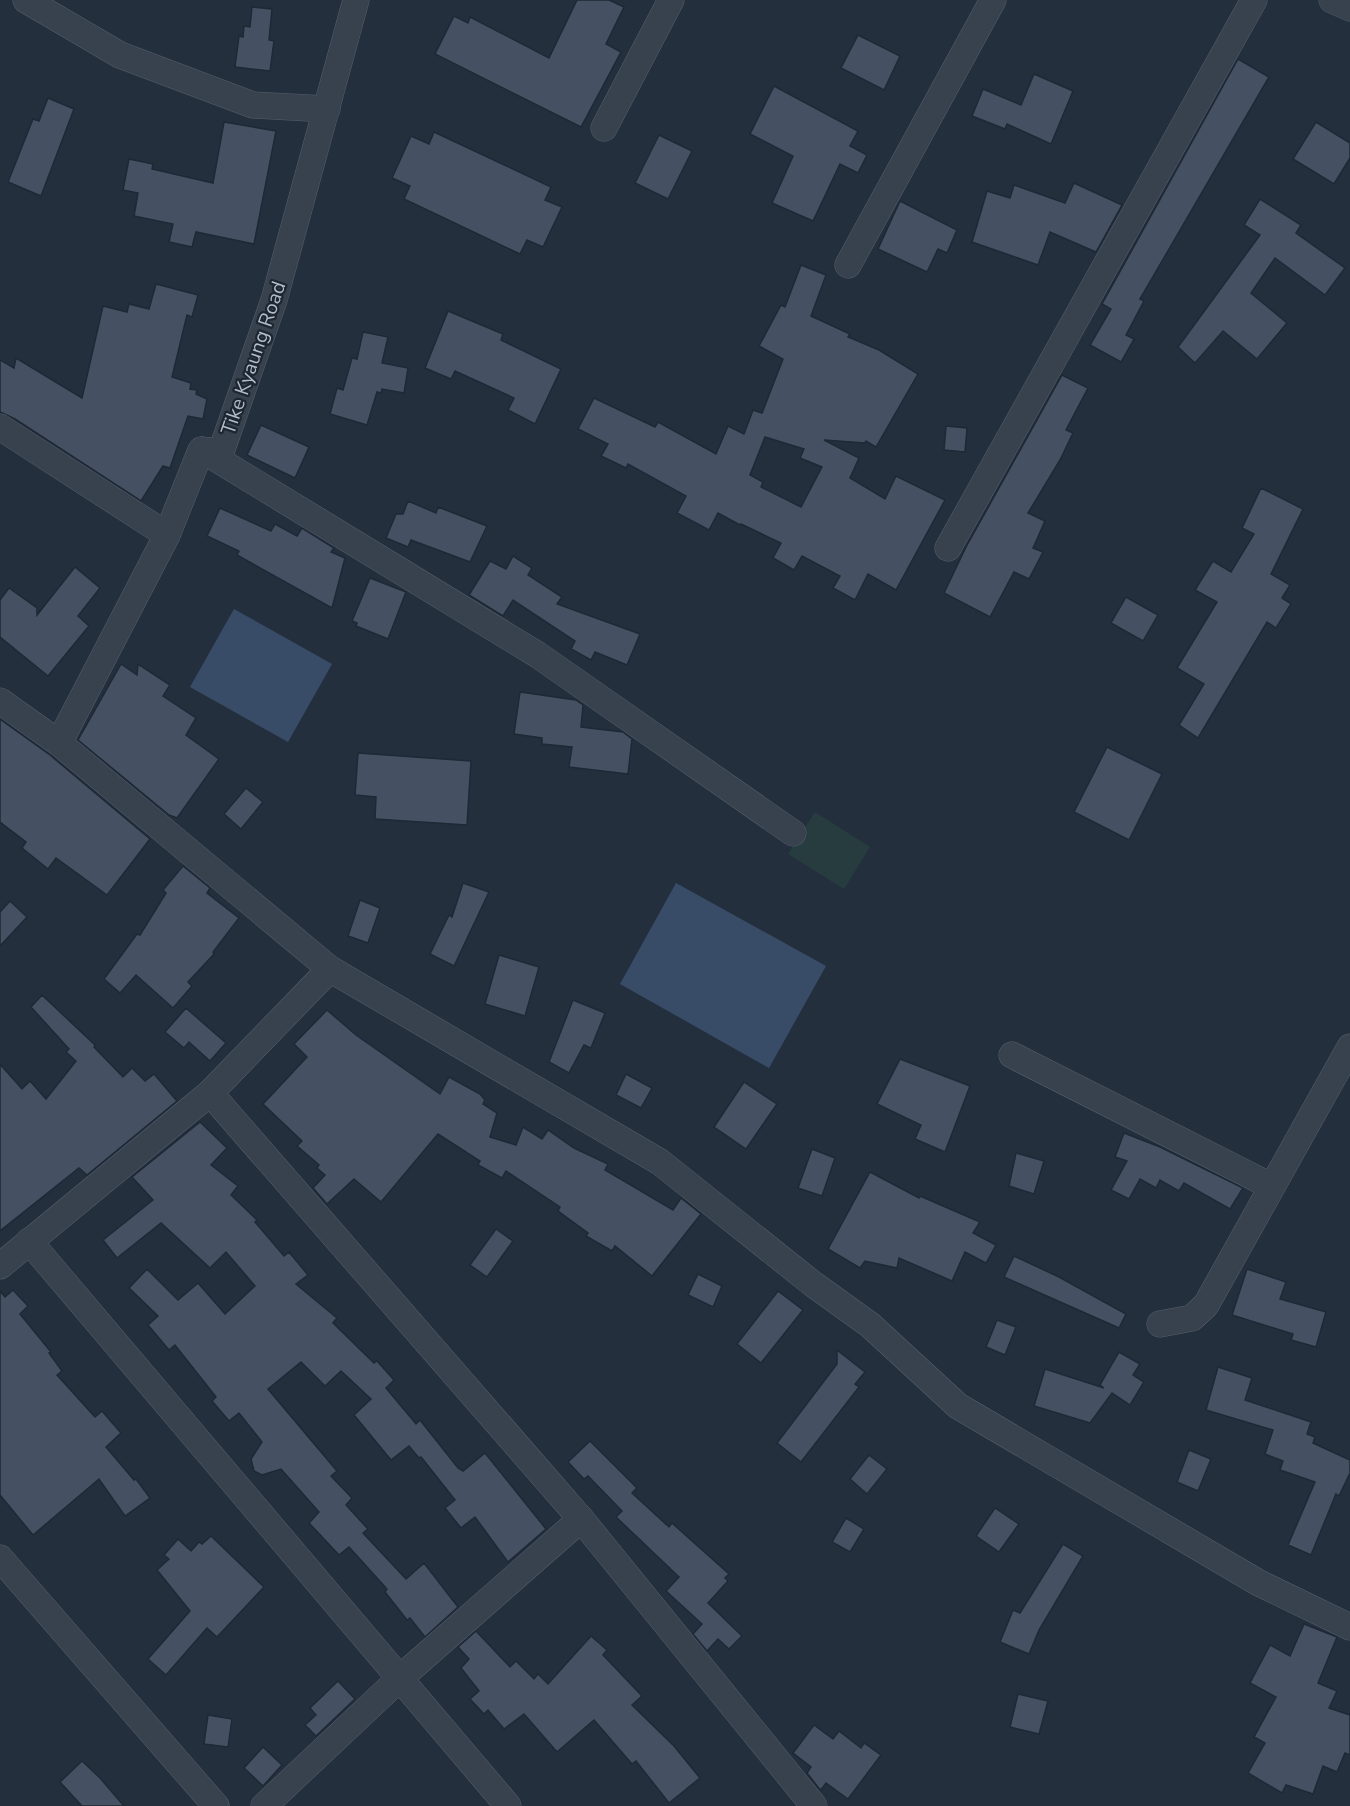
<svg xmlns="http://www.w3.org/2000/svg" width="1350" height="1806" viewBox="0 0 1350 1806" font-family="'Nunito Sans',sans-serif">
	<rect width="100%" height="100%" fill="#242f3e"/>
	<path fill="#263c3f" d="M 815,812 L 870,847 L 844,889 L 788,854 Z"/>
	<g fill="#394c67">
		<path d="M 234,609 L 332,664 L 288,742 L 190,687 Z"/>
		<path d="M 676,883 L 826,966 L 769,1068 L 620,984 Z"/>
	</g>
	<g fill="#455162" stroke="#1f2835" stroke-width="1.5" fill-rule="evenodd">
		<path d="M 577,0 L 609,0 L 624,7 L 606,44 L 621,52 L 581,127 L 435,54 L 454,16 L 468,23 L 470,17 L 549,58 Z"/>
		<path d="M 252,7 L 272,9 L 269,40 L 274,41 L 270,71 L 235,67 L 239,36 L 243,37 L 244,26 L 250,27 Z"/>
		<path d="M 858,35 L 900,56 L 884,90 L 841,68 Z"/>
		<path d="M 1238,59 L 1269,77 L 1140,299 L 1144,301 L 1126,335 L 1134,339 L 1121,362 L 1090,345 L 1111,309 L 1102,304 Z"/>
		<path d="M 1034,74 L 1073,91 L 1051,144 L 1007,124 L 1005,129 L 972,116 L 983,89 L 1021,105 Z"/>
		<path d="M 774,86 L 858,131 L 850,146 L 867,155 L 858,173 L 840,164 L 813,221 L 772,203 L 793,156 L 750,134 Z"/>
		<path d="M 48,98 L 74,109 L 41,196 L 8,182 L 33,119 L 39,121 Z"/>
		<path d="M 224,122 L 276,131 L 254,244 L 196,232 L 192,247 L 169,242 L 173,224 L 134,216 L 138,193 L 123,190 L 129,159 L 153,164 L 152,169 L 213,183 Z"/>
		<path d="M 1316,122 L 1350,143 L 1350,158 L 1334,184 L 1293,159 Z"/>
		<path d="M 434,132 L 551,187 L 545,200 L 562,207 L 543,247 L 527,240 L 520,254 L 404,199 L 410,186 L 392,178 L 411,136 L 429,144 Z"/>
		<path d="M 659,135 L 692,151 L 668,199 L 635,183 Z"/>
		<path d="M 1074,183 L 1122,205 L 1096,252 L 1050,232 L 1038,265 L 972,242 L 987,191 L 1010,198 L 1014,185 L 1065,203 Z"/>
		<path d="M 1260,199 L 1301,225 L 1296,233 L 1345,268 L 1325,295 L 1275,258 L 1251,293 L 1287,323 L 1257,359 L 1223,331 L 1195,363 L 1178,347 L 1260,235 L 1244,225 Z"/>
		<path d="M 900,201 L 957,230 L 947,253 L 938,249 L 927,272 L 878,249 Z"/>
		<path d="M 801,265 L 826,275 L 811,316 L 850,334 L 848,337 L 879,350 L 918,374 L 876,447 L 866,441 L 865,443 L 824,440 L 859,458 L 850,478 L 885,499 L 896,476 L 945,500 L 896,590 L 868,574 L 855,600 L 833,588 L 840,576 L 802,556 L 794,570 L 773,558 L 781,543 L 741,524 L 740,525 L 718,513 L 709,530 L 677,513 L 686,496 L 628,464 L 626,468 L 601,456 L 608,444 L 578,429 L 594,398 L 655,427 L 658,422 L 716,454 L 728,426 L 744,434 L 753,410 L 762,413 L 783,359 L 759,346 L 781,305 L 785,307 ZM 765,437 L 804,449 L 800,458 L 822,467 L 801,507 L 761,487 L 763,482 L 750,475 Z"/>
		<path d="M 156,284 L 198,295 L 192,317 L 187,315 L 172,377 L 191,383 L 190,389 L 197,390 L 196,394 L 207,399 L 203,419 L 188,416 L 170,468 L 163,466 L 141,501 L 15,419 L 0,412 L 0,360 L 14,368 L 16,358 L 82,398 L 103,306 L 127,312 L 129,304 L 149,309 Z"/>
		<path d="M 448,311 L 503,334 L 501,340 L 561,369 L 535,424 L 508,410 L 514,398 L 455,371 L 451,379 L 425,368 Z"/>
		<path d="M 363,332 L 388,337 L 382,363 L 408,368 L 404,393 L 382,389 L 381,393 L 377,392 L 367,425 L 330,414 L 337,388 L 343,390 L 352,358 L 357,359 Z"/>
		<path d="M 1062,375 L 1088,388 L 1066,430 L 1073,433 L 1060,460 L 1028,513 L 1045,521 L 1033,548 L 1043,552 L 1029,579 L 1014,572 L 990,617 L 944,593 L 966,547 Z"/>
		<path d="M 261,425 L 309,447 L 295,478 L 247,455 Z"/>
		<path d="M 946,426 L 967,428 L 965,452 L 944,450 Z"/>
		<path d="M 1261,488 L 1303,509 L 1271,574 L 1290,585 L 1282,598 L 1291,604 L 1276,628 L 1267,622 L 1198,738 L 1179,725 L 1204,684 L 1177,668 L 1217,602 L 1195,590 L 1213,561 L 1231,572 L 1254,534 L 1242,528 Z"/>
		<path d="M 408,501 L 436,513 L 438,507 L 487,526 L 470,562 L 411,540 L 408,547 L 386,538 L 396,514 L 403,514 Z"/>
		<path d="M 220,508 L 271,531 L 275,524 L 297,536 L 302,528 L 334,548 L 331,552 L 345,558 L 332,608 L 237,555 L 239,551 L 207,536 Z"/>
		<path d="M 513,556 L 532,568 L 528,575 L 562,597 L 557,604 L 640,634 L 627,665 L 595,652 L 591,660 L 571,649 L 575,641 L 513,600 L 503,616 L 469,595 L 490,561 L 506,569 Z"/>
		<path d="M 75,567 L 100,588 L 78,616 L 89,626 L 48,676 L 0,637 L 0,600 L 9,588 L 37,608 L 37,615 Z"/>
		<path d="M 370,578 L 406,592 L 388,639 L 356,626 L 357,623 L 352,621 Z"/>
		<path d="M 1126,597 L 1158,615 L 1143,641 L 1111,623 Z"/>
		<path d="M 121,664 L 137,675 L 138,664 L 170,685 L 163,696 L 196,718 L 186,735 L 219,759 L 177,818 L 169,815 L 78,740 Z"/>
		<path d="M 520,692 L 576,700 L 583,705 L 581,727 L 623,732 L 632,739 L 628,774 L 569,767 L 572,747 L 542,744 L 542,738 L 514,734 Z"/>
		<path d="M 0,719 L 50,755 L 150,839 L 107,895 L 56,858 L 48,869 L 22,848 L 26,842 L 0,822 Z"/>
		<path d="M 1107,747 L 1162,774 L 1129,840 L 1074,812 Z"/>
		<path d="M 358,753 L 471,761 L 467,825 L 375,819 L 376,797 L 355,795 Z"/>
		<path d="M 246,788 L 263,802 L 241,829 L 224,814 Z"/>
		<path d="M 183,866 L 210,888 L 207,893 L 239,918 L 213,952 L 214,954 L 188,982 L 192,986 L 173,1008 L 136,975 L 120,993 L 104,979 L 137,934 L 140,935 L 166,893 L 163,890 Z"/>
		<path d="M 463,883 L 489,892 L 454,966 L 430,954 L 449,915 L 452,917 Z"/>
		<path d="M 360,900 L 380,908 L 368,943 L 348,936 Z"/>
		<path d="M 10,901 L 27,917 L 0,946 L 0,912 Z"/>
		<path d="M 499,955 L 539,967 L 525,1016 L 485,1004 Z"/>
		<path d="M 42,995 L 95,1045 L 94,1047 L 123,1077 L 132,1068 L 145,1081 L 154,1074 L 177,1101 L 87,1175 L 79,1168 L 0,1231 L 0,1064 L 22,1089 L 30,1081 L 46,1099 L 76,1061 L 66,1052 L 69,1049 L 31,1007 Z"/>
		<path d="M 573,1000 L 605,1013 L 591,1048 L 584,1045 L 569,1073 L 549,1062 Z"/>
		<path d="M 186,1008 L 226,1043 L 210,1061 L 189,1042 L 184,1048 L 165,1032 Z"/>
		<path d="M 327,1010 L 356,1035 L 440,1094 L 449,1077 L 480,1094 L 485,1100 L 483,1104 L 497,1113 L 490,1137 L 516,1145 L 523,1127 L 542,1139 L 548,1130 L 574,1148 L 608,1164 L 605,1170 L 673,1210 L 681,1198 L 701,1214 L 652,1276 L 615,1246 L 612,1251 L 586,1236 L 588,1233 L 558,1211 L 560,1207 L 506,1171 L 502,1178 L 478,1165 L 480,1161 L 438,1134 L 381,1202 L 354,1179 L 327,1204 L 313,1188 L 325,1175 L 317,1168 L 319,1165 L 297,1146 L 302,1141 L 263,1104 L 307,1057 L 294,1044 Z"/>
		<path d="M 900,1059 L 970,1086 L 945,1152 L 915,1139 L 921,1125 L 877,1104 Z"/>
		<path d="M 626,1074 L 652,1088 L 641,1108 L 616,1095 Z"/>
		<path d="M 744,1082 L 777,1104 L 746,1149 L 714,1127 Z"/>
		<path d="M 200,1122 L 227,1148 L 211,1165 L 238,1186 L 231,1195 L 257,1220 L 255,1222 L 284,1256 L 289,1252 L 308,1275 L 296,1284 L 337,1318 L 333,1323 L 374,1363 L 377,1361 L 394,1380 L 386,1388 L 416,1424 L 420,1420 L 458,1468 L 463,1471 L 485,1453 L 546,1529 L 508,1562 L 475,1517 L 461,1528 L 445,1508 L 455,1500 L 421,1457 L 419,1458 L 409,1446 L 391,1460 L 354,1415 L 371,1399 L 341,1371 L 325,1386 L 301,1362 L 268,1389 L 337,1471 L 331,1476 L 352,1498 L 346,1505 L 368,1529 L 363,1533 L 406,1579 L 424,1563 L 458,1607 L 425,1637 L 410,1618 L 407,1620 L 385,1592 L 387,1589 L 349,1547 L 339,1555 L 309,1523 L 319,1512 L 281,1469 L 262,1475 L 254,1471 L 251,1459 L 262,1442 L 239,1413 L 229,1421 L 212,1401 L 216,1397 L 175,1345 L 169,1350 L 148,1325 L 158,1316 L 129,1288 L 147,1269 L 178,1300 L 198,1283 L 225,1314 L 255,1286 L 226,1252 L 210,1268 L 161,1223 L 117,1258 L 103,1240 L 153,1200 L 132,1177 Z"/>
		<path d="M 1124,1133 L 1160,1147 L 1243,1188 L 1230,1209 L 1184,1183 L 1179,1191 L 1160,1180 L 1156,1188 L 1140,1179 L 1129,1199 L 1111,1190 L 1127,1161 L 1115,1157 Z"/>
		<path d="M 812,1149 L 835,1158 L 822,1196 L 798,1188 Z"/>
		<path d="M 1016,1153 L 1044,1161 L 1034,1194 L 1009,1186 Z"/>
		<path d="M 870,1172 L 919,1198 L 920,1196 L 980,1222 L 973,1233 L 996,1245 L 986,1263 L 965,1252 L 952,1281 L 899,1258 L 897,1268 L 865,1261 L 860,1268 L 828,1249 Z"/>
		<path d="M 496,1229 L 513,1241 L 487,1277 L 470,1265 Z"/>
		<path d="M 1014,1256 L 1059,1277 L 1126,1314 L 1119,1328 L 1004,1277 Z"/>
		<path d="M 1247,1269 L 1286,1282 L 1280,1299 L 1326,1312 L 1316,1347 L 1291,1340 L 1293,1334 L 1232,1315 Z"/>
		<path d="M 698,1274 L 722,1286 L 713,1307 L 688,1295 Z"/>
		<path d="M 13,1290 L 28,1306 L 20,1314 L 51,1352 L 49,1353 L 62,1371 L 57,1375 L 95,1417 L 102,1411 L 121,1433 L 106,1447 L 134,1480 L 136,1479 L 150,1498 L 125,1516 L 99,1479 L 33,1535 L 0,1495 L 0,1291 L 5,1297 Z"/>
		<path d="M 778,1291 L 803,1310 L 761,1363 L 737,1344 Z"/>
		<path d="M 997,1320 L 1016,1327 L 1005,1355 L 986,1347 Z"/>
		<path d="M 837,1350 L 865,1372 L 855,1384 L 859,1387 L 801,1462 L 777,1443 L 837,1364 Z"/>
		<path d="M 1119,1352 L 1140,1364 L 1133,1375 L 1144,1382 L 1130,1405 L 1112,1393 L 1090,1423 L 1034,1406 L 1045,1369 L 1104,1388 L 1100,1385 Z"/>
		<path d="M 1218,1367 L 1252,1378 L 1245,1400 L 1311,1422 L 1307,1434 L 1315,1437 L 1313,1443 L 1350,1460 L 1350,1473 L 1339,1496 L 1336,1494 L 1311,1555 L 1288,1545 L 1315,1482 L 1280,1470 L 1283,1461 L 1265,1454 L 1273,1430 L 1206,1410 Z"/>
		<path d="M 590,1441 L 637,1488 L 632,1493 L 669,1527 L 672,1523 L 729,1574 L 725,1578 L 728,1581 L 708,1603 L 742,1636 L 729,1649 L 718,1639 L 707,1651 L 693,1634 L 702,1624 L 666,1591 L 679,1577 L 616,1517 L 622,1511 L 588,1476 L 584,1479 L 568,1462 Z"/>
		<path d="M 1189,1450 L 1211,1459 L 1198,1491 L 1177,1482 Z"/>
		<path d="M 869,1455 L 887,1469 L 867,1494 L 850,1479 Z"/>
		<path d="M 995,1508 L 1019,1524 L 999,1552 L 976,1536 Z"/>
		<path d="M 846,1518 L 864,1529 L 850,1552 L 832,1542 Z"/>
		<path d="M 211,1536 L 264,1587 L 217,1637 L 207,1628 L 166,1675 L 148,1659 L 190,1611 L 157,1570 L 169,1559 L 164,1555 L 178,1539 L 191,1551 L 199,1542 L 202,1544 Z"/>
		<path d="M 1063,1544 L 1083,1556 L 1039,1630 L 1029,1654 L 1000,1642 L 1013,1610 L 1020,1613 Z"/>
		<path d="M 1304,1624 L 1337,1637 L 1318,1683 L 1337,1691 L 1329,1708 L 1350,1715 L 1350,1755 L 1345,1753 L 1337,1772 L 1323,1766 L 1313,1794 L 1286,1785 L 1282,1793 L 1248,1773 L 1265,1743 L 1254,1737 L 1276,1697 L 1250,1683 L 1270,1645 L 1290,1656 Z"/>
		<path d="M 476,1631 L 510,1667 L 516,1661 L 534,1679 L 538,1674 L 548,1684 L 591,1636 L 607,1650 L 603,1655 L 642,1696 L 632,1705 L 674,1746 L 700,1778 L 669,1803 L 636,1761 L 632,1764 L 594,1720 L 557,1752 L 524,1714 L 504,1729 L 488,1710 L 484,1714 L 470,1699 L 479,1691 L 461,1668 L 469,1659 L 458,1647 Z"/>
		<path d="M 338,1681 L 355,1699 L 316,1736 L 305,1725 L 316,1715 L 310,1708 Z"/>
		<path d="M 1018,1694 L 1048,1701 L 1039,1734 L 1010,1727 Z"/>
		<path d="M 208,1715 L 232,1719 L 228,1747 L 204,1744 Z"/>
		<path d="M 814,1725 L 833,1739 L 839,1731 L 861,1748 L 864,1743 L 881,1755 L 848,1799 L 826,1783 L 821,1790 L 818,1787 L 807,1773 L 811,1767 L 793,1753 Z"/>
		<path d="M 263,1747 L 282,1765 L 263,1786 L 244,1768 Z"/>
		<path d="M 82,1761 L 100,1778 L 124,1806 L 82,1806 L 60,1782 Z"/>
	</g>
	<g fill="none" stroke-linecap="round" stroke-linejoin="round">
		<defs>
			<g id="street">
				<path d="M 26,0 L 120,55 L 253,105 L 327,109"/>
				<path d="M 1332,0 L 1350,8"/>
				<path d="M 604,128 L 671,0"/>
				<path d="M 848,265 L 993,0"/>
				<path d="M 0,427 L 167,535"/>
				<path d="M 202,450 L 538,655 L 793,833"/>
				<path d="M 948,548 L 1254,0"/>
				<path d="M 0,701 L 59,743 L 330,969 L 660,1162 L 813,1284 L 870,1325 L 958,1406 L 1259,1583 L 1350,1627"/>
				<path d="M 59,743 L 167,535 L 201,450 L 221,452 L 274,300 L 356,0"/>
				<path d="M 1012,1055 L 1271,1186"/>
				<path d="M 210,1093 L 581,1519 L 814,1806"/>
				<path d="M 29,1241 L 508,1806"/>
				<path d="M 0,1266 L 210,1093 L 330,969"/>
				<path d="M 1160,1324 L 1192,1318 L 1206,1305 L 1350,1047"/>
				<path d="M 0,1558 L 216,1806"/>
				<path d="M 264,1806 L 399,1679 L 581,1519"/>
			</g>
		</defs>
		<use href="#street" stroke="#565f6c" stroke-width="27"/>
		<use href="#street" stroke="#38414e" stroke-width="26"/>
	</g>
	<g text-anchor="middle" stroke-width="4.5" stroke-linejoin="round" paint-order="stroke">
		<g font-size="20" fill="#b4bcc9" stroke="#1d2633">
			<text transform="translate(253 358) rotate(-71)" y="7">Tike Kyaung Road</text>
		</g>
	</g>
</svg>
